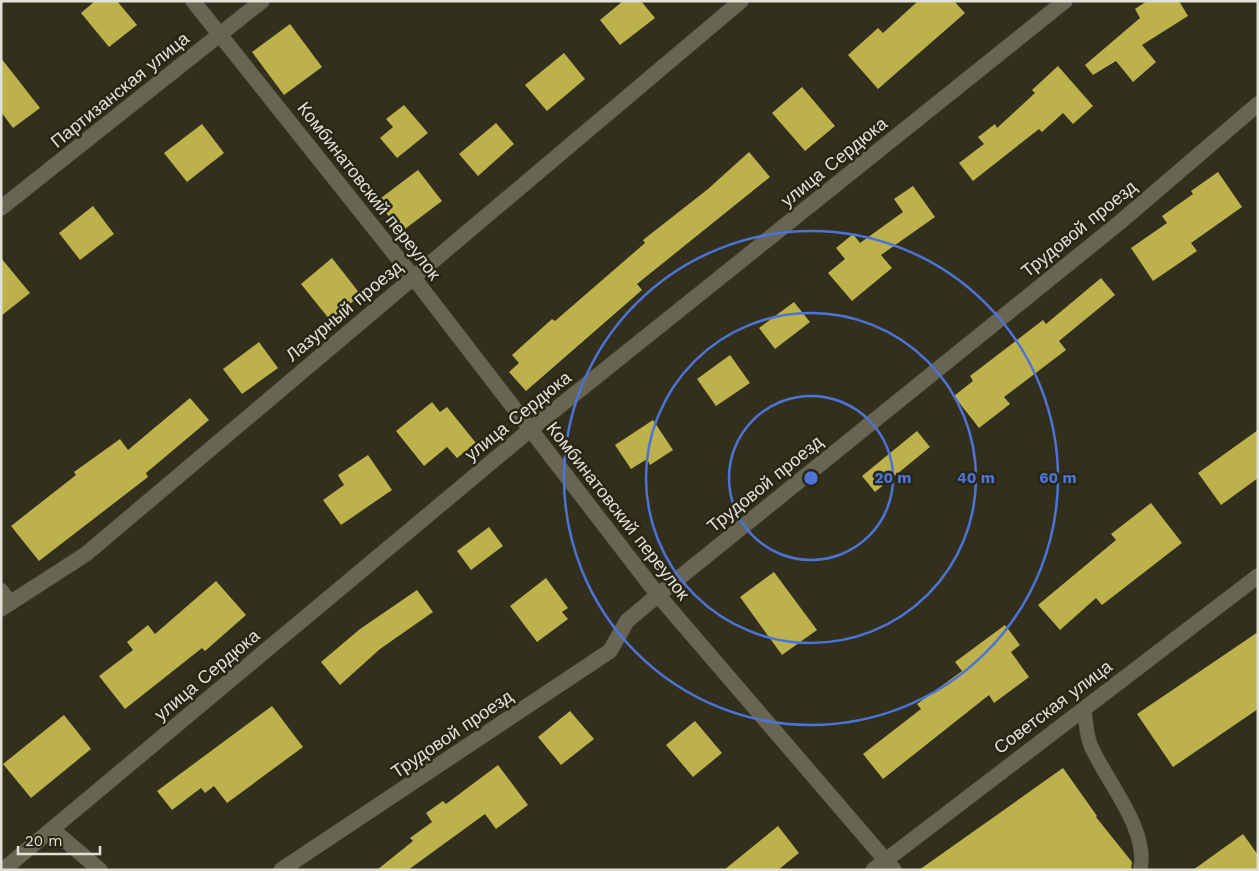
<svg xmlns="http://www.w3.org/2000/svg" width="1259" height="871" viewBox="0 0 1259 871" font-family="'Work Sans',sans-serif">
	<rect width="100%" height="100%" fill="#32301d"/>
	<g fill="#bdb14b">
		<path d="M 95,1 L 117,1 L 137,25 L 109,47 L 81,13 Z"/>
		<path d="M 623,1 L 641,1 L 655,18 L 620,45 L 600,20 Z"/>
		<path d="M 918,1 L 954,1 L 965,13 L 878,89 L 848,55 L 878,28 L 883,33 Z"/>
		<path d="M 1147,1 L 1179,1 L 1188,16 L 1142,45 L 1156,62 L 1133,82 L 1116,61 L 1093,75 L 1085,65 L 1140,18 L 1135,9 Z"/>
		<path d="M 290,24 L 322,67 L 284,95 L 252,52 Z"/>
		<path d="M 564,53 L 585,79 L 547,111 L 525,85 Z"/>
		<path d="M 1,58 L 40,108 L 13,128 L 1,112 Z"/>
		<path d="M 1058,66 L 1093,106 L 1073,124 L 1063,113 L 1042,132 L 1039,129 L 973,181 L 959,163 L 984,144 L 978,137 L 995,124 L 997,128 L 1035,93 L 1032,90 Z"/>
		<path d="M 802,87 L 835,126 L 805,151 L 772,113 Z"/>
		<path d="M 404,105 L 428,133 L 397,158 L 380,138 L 393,127 L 386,119 Z"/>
		<path d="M 496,123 L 514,144 L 478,176 L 459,154 Z"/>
		<path d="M 202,124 L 224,153 L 187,182 L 164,153 Z"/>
		<path d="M 749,152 L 770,177 L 637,284 L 642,290 L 526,391 L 509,372 L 519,363 L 512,355 L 552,319 L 555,321 L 645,243 L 643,240 L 708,189 Z"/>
		<path d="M 418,170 L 442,201 L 401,232 L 377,201 Z"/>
		<path d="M 1218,172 L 1242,207 L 1191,243 L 1197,251 L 1153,281 L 1131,248 L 1167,223 L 1162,216 L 1193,194 L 1191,191 Z"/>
		<path d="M 913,186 L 935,217 L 881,255 L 892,268 L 852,301 L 828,273 L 845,259 L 836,248 L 853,234 L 860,243 L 903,212 L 894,199 Z"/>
		<path d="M 93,206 L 114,234 L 80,260 L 59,233 Z"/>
		<path d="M 1,258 L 30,293 L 1,316 Z"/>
		<path d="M 332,258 L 361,295 L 330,320 L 301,284 Z"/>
		<path d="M 1101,278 L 1115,295 L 1059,341 L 1066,350 L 1004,397 L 1010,404 L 979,428 L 954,396 L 973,381 L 970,376 L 1043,320 L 1046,324 Z"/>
		<path d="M 794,302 L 810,322 L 775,349 L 759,328 Z"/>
		<path d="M 259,342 L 278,368 L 242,394 L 223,369 Z"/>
		<path d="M 730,355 L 750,383 L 716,406 L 697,379 Z"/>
		<path d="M 190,398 L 209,420 L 146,473 L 148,477 L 39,561 L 11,526 L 76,475 L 74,472 L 120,439 L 128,450 Z"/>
		<path d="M 432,402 L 440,412 L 447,407 L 476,443 L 457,458 L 447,447 L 424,466 L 396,431 Z"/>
		<path d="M 653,420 L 673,450 L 650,465 L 647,459 L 631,469 L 615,445 Z"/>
		<path d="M 1258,430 L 1258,478 L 1221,505 L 1198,473 Z"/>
		<path d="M 917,431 L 930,447 L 875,492 L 862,476 Z"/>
		<path d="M 368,455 L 392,490 L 341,525 L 323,500 L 344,485 L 338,475 Z"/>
		<path d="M 1151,503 L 1182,543 L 1102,605 L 1096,598 L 1060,630 L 1038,605 L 1116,540 L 1111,534 Z"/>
		<path d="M 489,527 L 503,546 L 471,570 L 457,551 Z"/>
		<path d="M 774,572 L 817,630 L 782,655 L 740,597 Z"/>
		<path d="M 546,578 L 568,608 L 562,612 L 568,619 L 537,642 L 510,606 Z"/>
		<path d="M 216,581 L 246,615 L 205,651 L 202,648 L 125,709 L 99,676 L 133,650 L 127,642 L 148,625 L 155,634 Z"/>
		<path d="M 417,590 L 433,612 L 380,649 L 340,685 L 321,662 L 360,629 Z"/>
		<path d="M 1005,625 L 1020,645 L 1011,652 L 1029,677 L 994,703 L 989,695 L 883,779 L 863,754 L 921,709 L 917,704 L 962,671 L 955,662 Z"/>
		<path d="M 1258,632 L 1258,709 L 1173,767 L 1137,714 Z"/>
		<path d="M 272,706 L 303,747 L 227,803 L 214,786 L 205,793 L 201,788 L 172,810 L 157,791 Z"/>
		<path d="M 570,711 L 594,739 L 561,765 L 538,737 Z"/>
		<path d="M 64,715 L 91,749 L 31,798 L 3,764 Z"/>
		<path d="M 695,721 L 722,753 L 693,777 L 666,745 Z"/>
		<path d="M 498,765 L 528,805 L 496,829 L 485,814 L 408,870 L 377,870 L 413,841 L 410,838 L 432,822 L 426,813 L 443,801 L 446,804 Z"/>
		<path d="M 1063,768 L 1097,816 L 1096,817 L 1132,862 L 1131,870 L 919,870 Z"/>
		<path d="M 778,826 L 799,853 L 778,870 L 724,870 Z"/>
		<path d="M 1243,834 L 1258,855 L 1258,870 L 1193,870 Z"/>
	</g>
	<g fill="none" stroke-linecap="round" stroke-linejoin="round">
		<defs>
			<g id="lane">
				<path d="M 1,590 L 10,602"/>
				<path d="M 1084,708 C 1086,720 1086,735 1091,746 C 1106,781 1150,831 1140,870"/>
			</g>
			<g id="street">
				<path d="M 193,1 L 413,277 L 658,595 L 894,870"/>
				<path d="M 1,208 L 262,1"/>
				<path d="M 1,609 L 86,554 L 741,1"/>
				<path d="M 52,829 L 100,870"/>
				<path d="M 3,870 L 531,429 L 1065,1"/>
				<path d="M 281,870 L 610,651 L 627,621 L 658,595 L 1119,223 L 1258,104"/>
				<path d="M 873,870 L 1258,576"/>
			</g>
		</defs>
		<use href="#lane" stroke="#4e4c3c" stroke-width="15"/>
		<use href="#street" stroke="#4e4c3c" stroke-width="16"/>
		<use href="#lane" stroke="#686652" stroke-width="14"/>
		<use href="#street" stroke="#686652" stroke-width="15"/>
	</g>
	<g fill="none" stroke="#4e73d7" stroke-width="2.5">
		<circle cx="811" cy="478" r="82"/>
		<circle cx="811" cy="478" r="165"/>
		<circle cx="811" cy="478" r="247"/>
	</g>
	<g text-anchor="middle" stroke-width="5" stroke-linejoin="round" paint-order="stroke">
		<g font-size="18" fill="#e2e1d5" stroke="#282614">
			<text transform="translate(120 90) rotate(-39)" y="6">Партизанская улица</text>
			<text transform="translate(834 162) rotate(-39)" y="6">улица Сердюка</text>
			<text transform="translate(369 191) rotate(52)" y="6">Комбинатовский переулок</text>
			<text transform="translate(1079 229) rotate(-39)" y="6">Трудовой проезд</text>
			<text transform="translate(344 311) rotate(-40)" y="6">Лазурный проезд</text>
			<text transform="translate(518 416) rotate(-39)" y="6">улица Сердюка</text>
			<text transform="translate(765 484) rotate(-39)" y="6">Трудовой проезд</text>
			<text transform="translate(618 511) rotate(52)" y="6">Комбинатовский переулок</text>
			<text transform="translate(207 675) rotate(-40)" y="6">улица Сердюка</text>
			<text transform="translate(1053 707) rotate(-37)" y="6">Советская улица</text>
			<text transform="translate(452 734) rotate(-34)" y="6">Трудовой проезд</text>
		</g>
	</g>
	<circle cx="811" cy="478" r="8" fill="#4e73d7" stroke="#282614" stroke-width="2.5"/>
	<g font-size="15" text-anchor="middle" font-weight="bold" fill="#4e73d7" stroke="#282614" stroke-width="5" stroke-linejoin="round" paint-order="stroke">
		<text x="893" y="483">20 m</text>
		<text x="976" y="483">40 m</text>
		<text x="1058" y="483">60 m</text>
	</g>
	<rect width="1259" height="871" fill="none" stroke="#e2e1d5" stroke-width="5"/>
	<path d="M18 846v8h82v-8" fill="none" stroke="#e2e1d5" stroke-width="2.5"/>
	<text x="25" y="846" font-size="15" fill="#e2e1d5" stroke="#282614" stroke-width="4" paint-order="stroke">20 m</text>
</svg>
